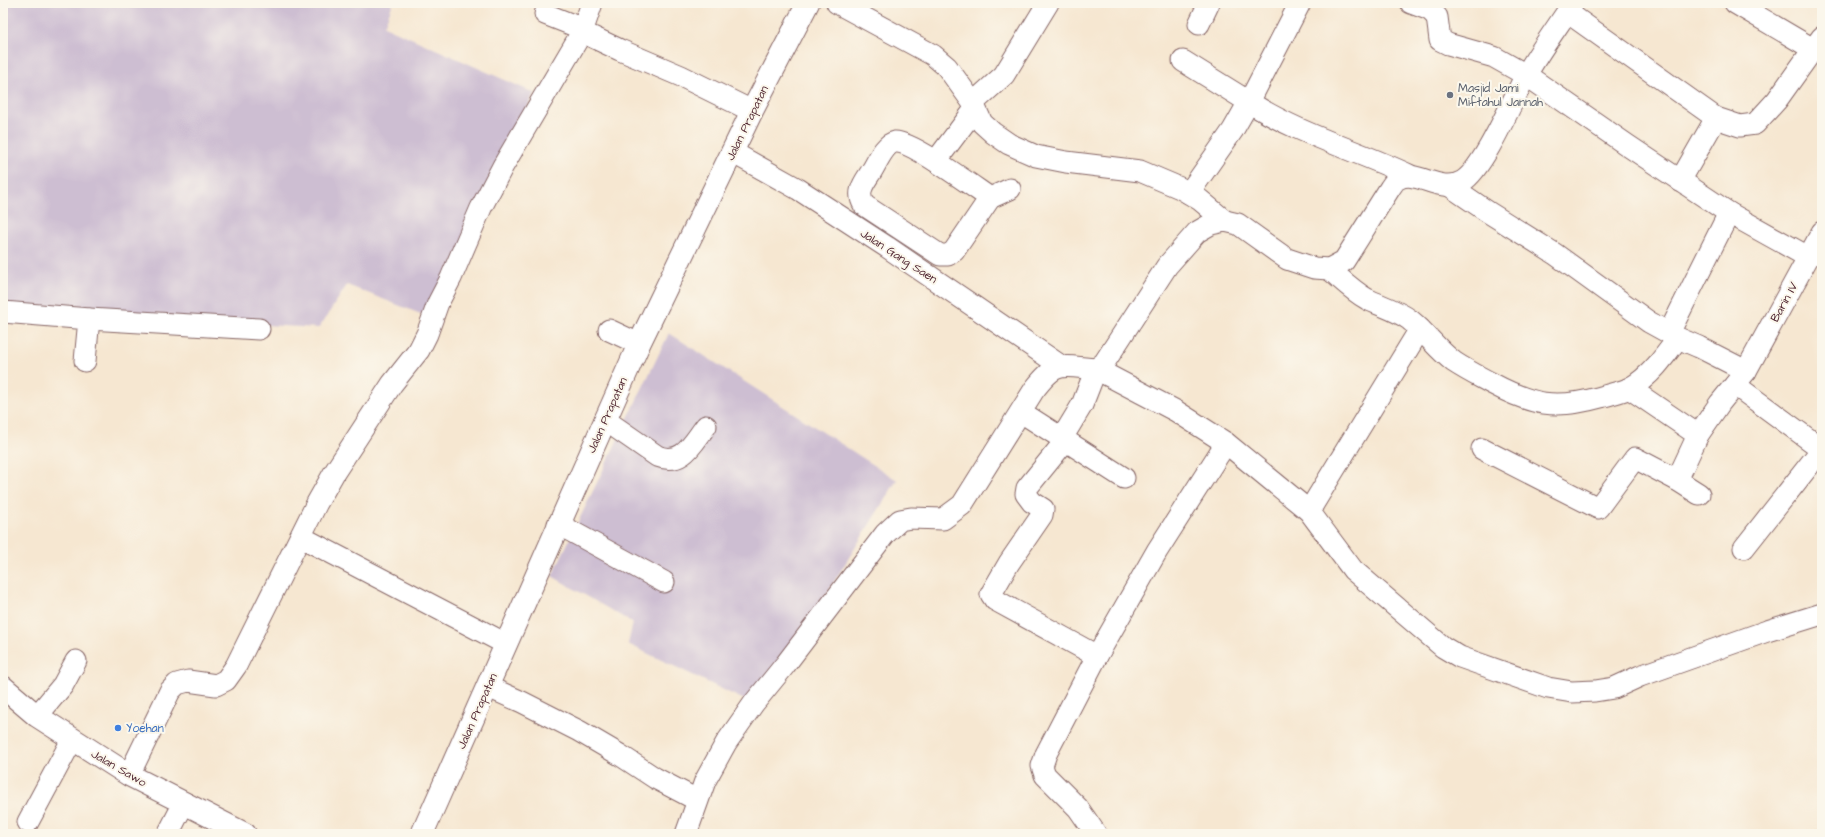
<svg xmlns="http://www.w3.org/2000/svg" width="1825" height="837" viewBox="0 0 1825 837" font-family="'Architects Daughter',sans-serif">
	<rect width="100%" height="100%" fill="#fbf7ec"/>
	<filter id="ink" filterUnits="userSpaceOnUse"><feTurbulence type="fractalNoise" baseFrequency=".025" numOctaves="2"/><feDisplacementMap in="SourceGraphic" scale="8" xChannelSelector="R" yChannelSelector="G"/><feConvolveMatrix kernelMatrix="1 2 1 2 8 2 1 2 1" color-interpolation-filters="sRGB"/></filter>
	<filter id="wash" filterUnits="userSpaceOnUse"><feTurbulence type="fractalNoise" baseFrequency=".012" numOctaves="4" result="noise"/><feDisplacementMap in="SourceGraphic" scale="16" xChannelSelector="R" yChannelSelector="G"/><feGaussianBlur stdDeviation="0.9" result="paint"/><feColorMatrix in="noise" values="0 0 0 0 0 0 0 0 0 0 0 0 0 0 0 0 0 1.4 0 .05"/><feComposite in="paint" operator="in"/></filter>
	<g filter="url(#wash)">
		<rect width="100%" height="100%" fill="#f6e7d1"/>
		<g fill="#cdbed2">
			<path d="M 3,3 L 393,3 L 384,26 L 534,93 L 431,318 L 347,285 L 319,328 L 3,310 Z"/>
			<path d="M 669,333 L 897,480 L 757,706 L 628,644 L 633,623 L 552,576 Z"/>
		</g>
	</g>
	<g filter="url(#ink)">
		<g fill="none" stroke-linecap="round" stroke-linejoin="round">
			<defs>
				<g id="minor">
					<path d="M 837,3 L 933,55 L 947,67 L 973,103 L 982,123 L 993,133 L 1009,144 L 1036,156 L 1066,162 L 1140,171 L 1180,188 L 1200,200 L 1225,221"/>
					<path d="M 1300,3 L 1249,102 C 1298,134 1356,150 1409,175"/>
					<path d="M 1411,3 L 1430,10 L 1437,17 L 1440,40 L 1448,44 L 1494,57 L 1526,75 L 1627,145 L 1729,213 L 1808,257"/>
					<path d="M 1735,3 L 1813,49"/>
					<path d="M 1567,12 L 1716,118 L 1740,126 L 1755,124 L 1777,100 L 1822,37"/>
					<path d="M 545,14 L 583,29"/>
					<path d="M 1199,24 L 1209,3"/>
					<path d="M 582,32 L 620,50 L 681,76 L 752,111"/>
					<path d="M 1183,61 L 1249,102 L 1233,130 L 1189,193"/>
					<path d="M 973,103 L 1004,75 L 1048,3"/>
					<path d="M 732,152 L 798,189 L 887,247 L 1061,366"/>
					<path d="M 936,161 L 975,109"/>
					<path d="M 1680,181 L 1716,118"/>
					<path d="M 1450,186 L 1488,212 L 1555,254 L 1649,322 L 1678,338 L 1699,347 L 1746,371"/>
					<path d="M 990,198 L 954,251 L 948,255 L 940,255 L 864,205 C 856,192 864,183 871,172 C 877,163 884,144 895,142 C 910,140 975,188 990,198 L 1010,189"/>
					<path d="M 1329,269 C 1341,279 1353,291 1367,299 C 1381,306 1397,310 1410,320 C 1426,333 1438,350 1454,362 C 1466,370 1478,376 1491,383 C 1532,405 1555,410 1601,397 C 1610,394 1621,392 1630,388 C 1650,377 1665,356 1678,338"/>
					<path d="M 3,312 L 89,319 L 85,361"/>
					<path d="M 89,319 L 259,329"/>
					<path d="M 609,330 L 639,344"/>
					<path d="M 1669,333 L 1729,213"/>
					<path d="M 1735,385 L 1822,449"/>
					<path d="M 1629,388 L 1698,435"/>
					<path d="M 1021,412 L 1124,478"/>
					<path d="M 605,420 L 657,456 C 683,466 692,444 706,426"/>
					<path d="M 1062,438 L 1082,405 L 1096,369 L 1176,411 L 1226,443 L 1309,511 L 1353,570 L 1443,647 L 1460,657 L 1548,688 L 1572,692 L 1595,691 L 1614,688 L 1640,676 L 1767,631 L 1822,614"/>
					<path d="M 1066,440 L 1027,488 L 1026,494 L 1032,502 L 1043,509 L 1042,515 L 1009,563 L 991,594 L 995,600 L 1097,656"/>
					<path d="M 1482,449 L 1598,508 L 1635,458 L 1677,480"/>
					<path d="M 1699,494 L 1677,480 L 1698,435 L 1720,403 L 1746,371 L 1822,232"/>
					<path d="M 1309,511 L 1420,329"/>
					<path d="M 558,524 L 664,582"/>
					<path d="M 301,537 L 506,644"/>
					<path d="M 1744,548 L 1822,449"/>
					<path d="M 488,687 L 522,702 L 579,731 L 620,755 L 655,778 L 697,800"/>
					<path d="M 37,716 L 63,685 L 76,661"/>
					<path d="M 129,775 L 170,691 L 177,684 L 188,681 L 216,685 L 226,680 L 236,666 L 317,503 L 334,473 L 392,384 L 419,350 L 427,334 L 438,303 L 451,278 L 481,208 L 503,166 L 582,32 L 592,3"/>
					<path d="M 28,822 L 72,740"/>
					<path d="M 168,834 L 184,803"/>
					<path d="M 686,834 L 705,781 L 726,743 L 754,703 L 785,665 L 885,534 L 900,520 L 911,518 L 943,519 L 962,505 L 1034,390 C 1057,360 1060,366 1096,369 L 1104,363 L 1167,266 L 1197,232 L 1211,224 L 1225,221 L 1238,224 L 1287,259 L 1314,268 L 1329,269 L 1344,261 L 1390,188 C 1392,185 1395,180 1398,179 C 1416,168 1440,195 1463,181 C 1484,168 1513,99 1526,75 C 1540,50 1558,26 1573,3"/>
					<path d="M 1096,834 L 1078,808 L 1045,775 L 1042,766 L 1046,754 L 1097,656 L 1157,551 L 1226,443"/>
				</g>
				<g id="major">
					<path d="M 3,687 L 37,716 L 129,775 L 245,834"/>
					<path d="M 422,834 L 639,344 L 752,111 L 808,3"/>
				</g>
			</defs>
			<use href="#minor" stroke="#866565" stroke-width="23"/>
			<use href="#major" stroke="#866565" stroke-width="24"/>
			<use href="#minor" stroke="#fff" stroke-width="21"/>
			<use href="#major" stroke="#fff" stroke-width="22"/>
		</g>
	</g>
	<circle fill="#6b7280" stroke="#fbf7ec" stroke-width="1.5" cx="1450" cy="95" r="4"/>
	<circle fill="#3f7fe0" stroke="#fbf7ec" stroke-width="1.5" cx="118" cy="728" r="4"/>
	<g text-anchor="middle" stroke-width="4" stroke-linejoin="round" paint-order="stroke">
		<g font-size="12" fill="#5b616d" stroke="#fbf7ec" text-anchor="start">
			<text x="1458" y="92">Masjid Jami<tspan x="1458" dy="14">Miftahul Jannah</tspan></text>
		</g>
		<g font-size="12" fill="#4a1f2b" stroke="#fbf7ec">
			<text transform="translate(747 123) rotate(-64)" y="4">Jalan Prapatan</text>
			<text transform="translate(899 256) rotate(33)" y="4">Jalan Gang Saen</text>
			<text transform="translate(1784 302) rotate(-61)" y="4">Barin IV</text>
			<text transform="translate(607 415) rotate(-66)" y="4">Jalan Prapatan</text>
			<text transform="translate(477 711) rotate(-66)" y="4">Jalan Prapatan</text>
			<text transform="translate(119 768) rotate(30)" y="4">Jalan Sawo</text>
		</g>
		<g font-size="12" fill="#366cbe" stroke="#fbf7ec" text-anchor="start">
			<text x="126" y="732">Yoehan</text>
		</g>
	</g>
	<rect width="1825" height="837" fill="none" stroke="#fbf7ec" stroke-width="16"/>
</svg>
